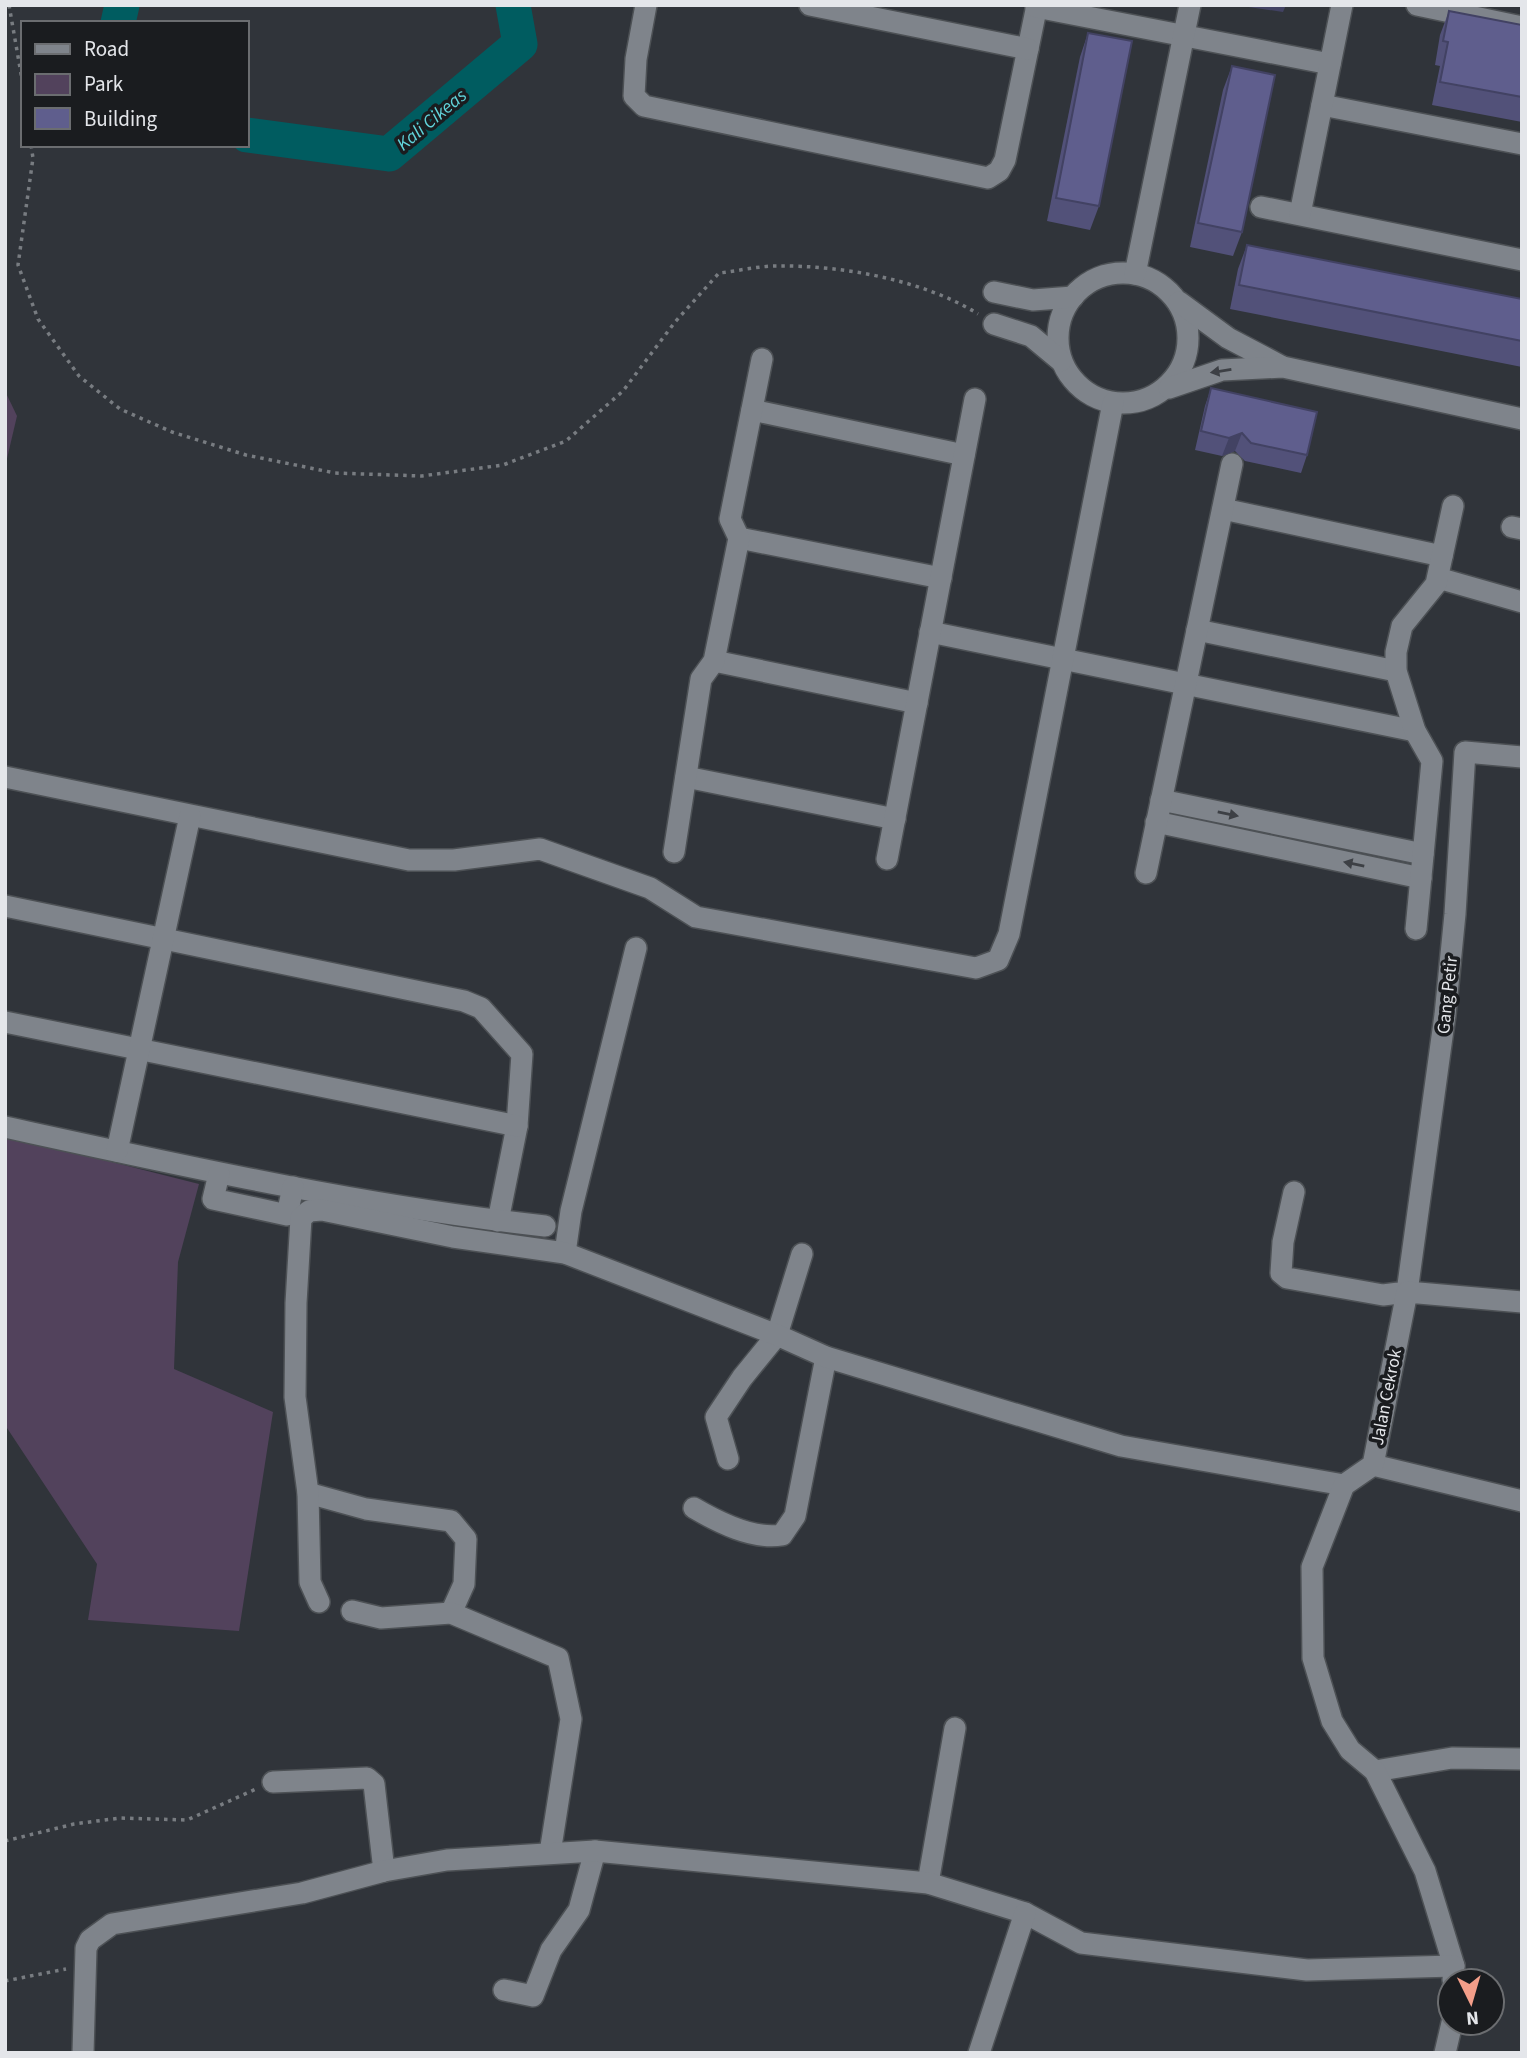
<svg xmlns="http://www.w3.org/2000/svg" width="1527" height="2058" viewBox="0 0 1527 2058" font-family="'Source Sans 3',sans-serif">
	<rect width="100%" height="100%" fill="#30343a"/>
	<g fill="#52425c">
		<path d="M 5,391 L 17,416 L 5,467 Z"/>
		<path d="M 5,1135 L 199,1184 L 178,1262 L 174,1369 L 273,1412 L 239,1631 L 88,1620 L 97,1564 L 5,1425 Z"/>
	</g>
	<g fill="none" stroke-linecap="round" stroke-linejoin="round">
		<g stroke="#005c60" stroke-width="35">
			<path d="M 118,23 L 122,5"/>
			<path d="M 247,135 L 389,154 L 520,44 L 513,5"/>
		</g>
		<defs>
			<g id="street">
				<path d="M 646,5 L 636,59 L 634,96 L 644,106 L 988,178 L 999,171 L 1005,160 L 1037,5"/>
				<path d="M 810,5 L 1028,49"/>
				<path d="M 1417,5 L 1522,27"/>
				<path d="M 1036,7 L 1330,64"/>
				<path d="M 1322,105 L 1522,144"/>
				<path d="M 1261,207 L 1522,260"/>
				<path d="M 1300,214 L 1342,5"/>
				<circle cx="1123" cy="338" r="65"/>
				<path d="M 1135,274 L 1190,5"/>
				<path d="M 994,292 L 1033,300 L 1073,297"/>
				<path d="M 1179,302 L 1228,338 L 1281,366"/>
				<path d="M 994,324 L 1031,336 L 1061,361"/>
				<path d="M 1169,388 L 1222,370 L 1283,367 L 1522,419"/>
				<path d="M 752,410 L 964,455"/>
				<path d="M 1223,509 L 1442,556"/>
				<path d="M 1512,527 L 1522,529"/>
				<path d="M 739,538 L 941,578"/>
				<path d="M 1438,578 L 1522,602"/>
				<path d="M 1197,630 L 1396,671"/>
				<path d="M 930,632 L 1415,731"/>
				<path d="M 714,661 L 917,703"/>
				<path d="M 5,777 L 409,860 L 454,860 L 540,849 L 650,888 L 696,917 L 976,968 L 998,960 L 1009,934 L 1113,403"/>
				<path d="M 686,777 L 895,819"/>
				<path d="M 1161,800 L 1423,854"/>
				<path d="M 1156,822 L 1421,878"/>
				<path d="M 674,852 L 701,679 L 714,661 L 739,538 L 730,519 L 762,359"/>
				<path d="M 887,859 L 975,399"/>
				<path d="M 1146,873 L 1232,464"/>
				<path d="M 5,906 L 464,1001 L 481,1008 L 522,1054 L 517,1126 L 498,1221"/>
				<path d="M 1416,929 L 1432,761 L 1415,731 L 1396,671 L 1396,652 L 1402,626 L 1436,584 L 1453,506"/>
				<path d="M 5,1022 L 517,1126"/>
				<path d="M 5,1127 C 184,1166 363,1206 545,1226"/>
				<path d="M 117,1151 L 190,816"/>
				<path d="M 219,1174 L 213,1199 L 287,1215 L 293,1187"/>
				<path d="M 1294,1192 L 1283,1242 L 1281,1273 L 1287,1278 L 1383,1295 L 1407,1292 L 1445,1015 L 1455,914 L 1465,752 L 1522,757"/>
				<path d="M 565,1253 L 571,1211 L 636,948"/>
				<path d="M 728,1459 L 716,1417 L 742,1378 L 777,1335 L 802,1254"/>
				<path d="M 1373,1465 L 1522,1501"/>
				<path d="M 308,1493 L 366,1509 L 451,1521 L 466,1539 L 464,1584 L 451,1613"/>
				<path d="M 694,1508 C 718,1522 753,1540 782,1535 L 795,1516 L 826,1357"/>
				<path d="M 319,1602 L 310,1582 L 308,1493 L 295,1397 L 296,1303 L 301,1218 L 309,1211 L 322,1210 L 453,1237 L 565,1253 L 777,1335 L 826,1357 L 1121,1446 L 1344,1485"/>
				<path d="M 352,1611 L 381,1618 L 451,1613 L 558,1658 L 571,1719 L 550,1853"/>
				<path d="M 1375,1771 L 1452,1758 L 1522,1759"/>
				<path d="M 273,1782 L 367,1778 L 374,1784 L 384,1871"/>
				<path d="M 928,1883 L 955,1728"/>
				<path d="M 1453,1980 L 1454,1966 L 1425,1871 L 1375,1771 L 1350,1750 L 1332,1721 L 1313,1658 L 1312,1567 L 1344,1485 L 1373,1465 L 1407,1292 L 1522,1302"/>
				<path d="M 504,1990 L 533,1996 L 551,1950 L 579,1910 L 595,1851"/>
				<path d="M 83,2053 L 86,1948 L 90,1940 L 112,1924 L 302,1893 L 384,1871 L 447,1860 L 595,1851 L 928,1883 L 1025,1913 L 1081,1943 L 1307,1970 L 1454,1966"/>
				<path d="M 979,2053 L 1025,1913"/>
				<path d="M 1445,2053 L 1452,2023"/>
			</g>
		</defs>
		<use href="#street" stroke="#4d5155" stroke-width="24"/>
		<g stroke="#787c81" stroke-width="3.5" stroke-dasharray="3.5 5" stroke-linecap="butt">
			<path d="M 9,5 L 23,85"/>
			<path d="M 31,145 L 33,158 L 18,265 L 38,319 L 79,376 L 120,409 L 172,432 L 246,455 L 335,473 L 422,476 L 503,465 L 566,441 L 623,391 L 675,322 L 719,273 C 738,271 758,266 777,266 C 841,265 924,280 978,314"/>
			<path d="M 5,1841 L 74,1824 L 120,1818 L 187,1820 L 256,1789"/>
			<path d="M 5,1981 L 66,1969"/>
		</g>
		<use href="#street" stroke="#7f848b" stroke-width="21"/>
	</g>
	<g fill="#525179">
		<path d="M 1449,11 L 1522,25 L 1522,122 L 1432,105 L 1440,66 L 1435,65 L 1440,35 Z"/>
		<path d="M 1088,33 L 1099,206 L 1090,230 L 1047,221 L 1080,57 Z"/>
		<path d="M 1232,66 L 1242,232 L 1233,256 L 1190,247 L 1223,90 Z"/>
		<path d="M 1247,245 L 1522,299 L 1522,367 L 1230,309 L 1238,269 Z"/>
		<path d="M 1211,388 L 1307,455 L 1301,473 L 1245,461 L 1235,451 L 1222,456 L 1195,450 L 1205,406 Z"/>
	</g>
	<g fill="#424263">
		<path d="M 1235,5 L 1286,5 L 1283,12 Z"/>
		<path d="M 1242,433 L 1235,451 L 1222,456 L 1229,438 Z"/>
	</g>
	<g fill="#5f5e8d" stroke="#424263" stroke-width="2">
		<path d="M 1449,11 L 1522,25 L 1522,97 L 1440,82 L 1448,42 L 1443,41 Z"/>
		<path d="M 1088,33 L 1132,41 L 1099,206 L 1056,198 Z"/>
		<path d="M 1232,66 L 1275,75 L 1242,232 L 1198,223 Z"/>
		<path d="M 1247,245 L 1522,299 L 1522,341 L 1239,285 Z"/>
		<path d="M 1211,388 L 1317,412 L 1307,455 L 1251,443 L 1242,433 L 1229,438 L 1201,431 Z"/>
	</g>
	<defs><path id="oneway-solid" d="M-6-.8H1V-3.2L6.5 0L1 3.2V.8H-6Z" transform="scale(1.75)"/></defs>
	<g fill="#3d4045">
		<use href="#oneway-solid" transform="translate(1221 371) rotate(171)"/>
		<use href="#oneway-solid" transform="translate(1228 814) rotate(12)"/>
		<use href="#oneway-solid" transform="translate(1354 864) rotate(-168)"/>
	</g>
	<g text-anchor="middle" stroke-width="7" stroke-linejoin="round" paint-order="stroke">
		<g font-size="18" fill="#e4e6ea" stroke="#1a1c1f">
			<text transform="translate(1447 995) rotate(-84)" y="6">Gang Petir</text>
			<text transform="translate(1386 1397) rotate(-79)" y="6">Jalan Cekrok</text>
		</g>
		<g font-size="19" font-style="italic" fill="#61d3da" stroke="#1a1c1f">
			<text transform="translate(431 119) rotate(-40)" y="7">Kali Cikeas</text>
		</g>
	</g>
	<rect width="1527" height="2058" fill="none" stroke="#e4e6ea" stroke-width="14"/>
	<rect x="21" y="21" width="228" height="126" fill="#1a1c1f" stroke="#6b6d70" stroke-width="2"/>
	<rect x="35" y="44" width="35" height="10" fill="#7f848b" stroke="#6b6d70" stroke-width="2"/>
	<text x="84" y="56" font-size="21" fill="#e4e6ea">Road</text>
	<rect x="35" y="74" width="35" height="21" fill="#52425c" stroke="#6b6d70" stroke-width="2"/>
	<text x="84" y="91" font-size="21" fill="#e4e6ea">Park</text>
	<rect x="35" y="108" width="35" height="21" fill="#5f5e8d" stroke="#6b6d70" stroke-width="2"/>
	<text x="84" y="126" font-size="21" fill="#e4e6ea">Building</text>
	<g transform="translate(1471 2002) rotate(175)"><circle r="33" fill="#1a1c1f" stroke="#6b6d70" stroke-width="2"/>
	<path d="M0-5L12 26L0 18L-12 26Z" fill="#f49e89"/>
	<text y="-10" font-size="19" font-weight="bold" text-anchor="middle" fill="#e4e6ea">N</text>
	</g>
</svg>
